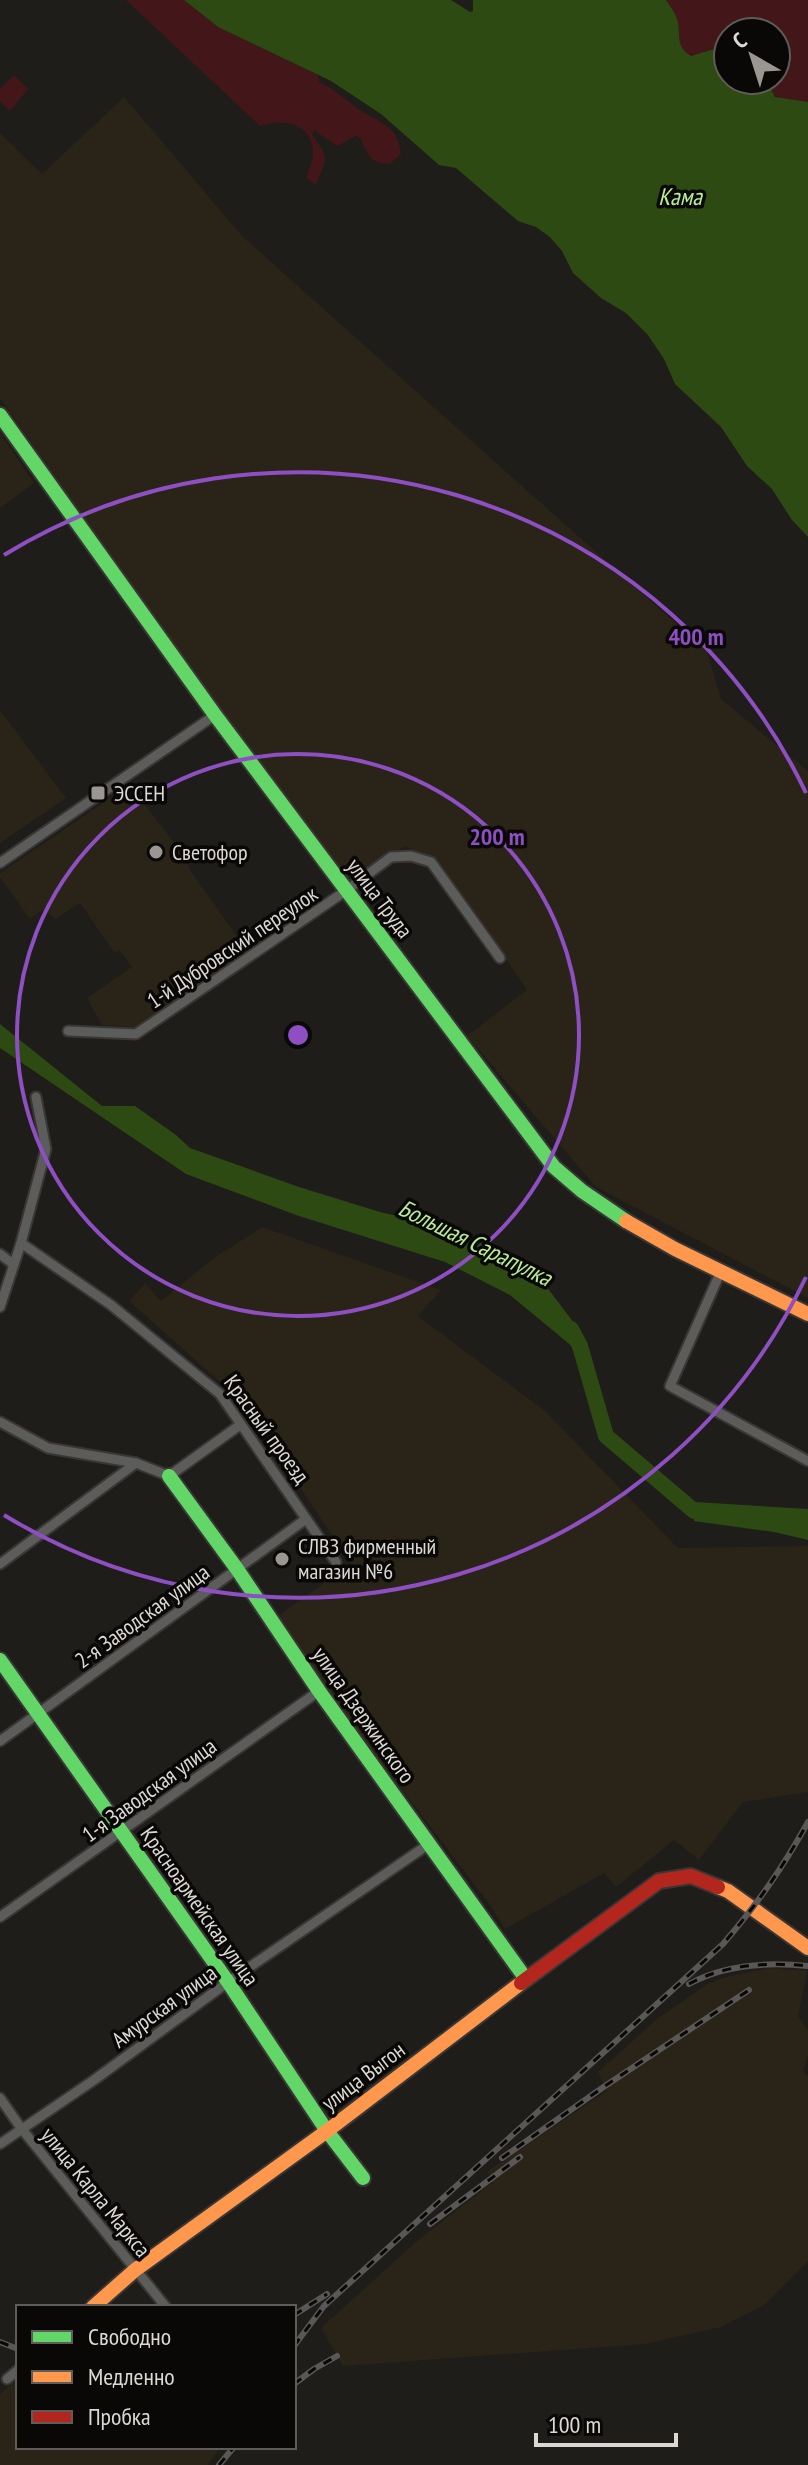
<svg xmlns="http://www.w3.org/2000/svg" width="808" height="2465" viewBox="0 0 808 2465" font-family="'PT Sans Narrow',sans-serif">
	<rect width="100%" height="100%" fill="#1f1d1a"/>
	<g fill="#2a2317">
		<path d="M 124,97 L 243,237 L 707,651 L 721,699 L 808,771 L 808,1298 L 596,1187 L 467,1036 L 527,990 L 452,881 L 434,858 L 405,846 L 351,884 L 222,713 L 0,398 L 0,133 L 42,174 Z"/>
		<path d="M 0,433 L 34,483 L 0,508 Z"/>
		<path d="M 0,710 L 66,798 L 0,843 Z"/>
		<path d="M 125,788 L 132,798 L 145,805 L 187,859 L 189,869 L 248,951 L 135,1027 L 102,1025 L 87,998 L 132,967 L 120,950 L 114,952 L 80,903 L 55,919 L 44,909 L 30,919 L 0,877 L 0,873 Z"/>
		<path d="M 262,1227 L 441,1290 L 418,1316 L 545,1411 L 678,1548 L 808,1546 L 808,1792 L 743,1802 L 699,1860 L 674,1840 L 616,1887 L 604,1873 L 505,1929 L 490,1905 L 332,1698 L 279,1615 L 351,1564 L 244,1403 L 129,1301 L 145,1283 L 161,1301 L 211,1260 Z"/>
		<path d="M 770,1968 L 807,1971 L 798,2016 L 808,2030 L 808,2056 L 803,2070 L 808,2076 L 808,2261 L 764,2305 L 721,2327 L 645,2344 L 343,2366 L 321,2328 L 416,2242 L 493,2182 L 488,2171 L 607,2091 L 598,2072 L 657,2019 L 707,1984 L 729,1976 Z"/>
		<path d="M 18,2379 L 18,2447 L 220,2447 L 208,2465 L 0,2465 L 0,2394 Z"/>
	</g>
	<g fill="#431619">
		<path d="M 126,0 L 184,0 L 218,27 L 318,75 L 319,82 C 333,88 345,99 357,108 C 377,122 398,124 401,154 L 390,164 C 370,164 367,153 360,137 L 356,136 L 337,146 L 314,130 L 312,135 C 331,160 326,158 316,185 L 306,177 C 326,139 300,113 260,126 Z"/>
		<path d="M 666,0 L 808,0 L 808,102 C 785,99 776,104 766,80 L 776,80 L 776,32 L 728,32 L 728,49 L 714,49 L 690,56 C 674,46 682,34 677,19 C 675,12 670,6 666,0 Z"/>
		<path d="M 14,75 L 28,89 L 10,111 L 0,101 L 0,89 Z"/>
	</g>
	<g fill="#2c4a11">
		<path d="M 184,0 L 451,0 L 470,12 L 473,11 L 473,0 L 666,0 C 670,6 675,12 677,19 C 682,34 674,46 691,56 L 714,49 L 728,49 L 728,80 L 766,80 L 775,97 L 808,102 L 808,537 L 792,520 L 772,489 L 747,466 L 721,427 L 675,384 L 664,359 L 648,335 L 626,313 L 601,298 L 573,273 L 562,251 L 550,237 L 536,227 L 518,221 L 456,168 L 439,165 L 381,114 L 331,81 L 218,27 Z"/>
		<path d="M 0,1024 L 102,1106 L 135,1106 L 176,1135 L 190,1148 L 299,1187 L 380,1212 L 450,1228 L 496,1251 L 546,1286 L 574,1323 L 582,1345 L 573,1347 L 510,1295 L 445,1262 L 296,1215 L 186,1174 L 0,1048 Z"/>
		<path d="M 695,1502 L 808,1509 L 808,1540 L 774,1532 L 694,1521 Z"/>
	</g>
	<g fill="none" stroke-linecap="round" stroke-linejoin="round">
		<path stroke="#2c4a11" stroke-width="16" d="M 571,1329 L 580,1346 L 606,1436 L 694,1511 L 714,1513"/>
		<defs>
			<g id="street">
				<path d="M 0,863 L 215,715"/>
				<path d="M 68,1031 L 136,1034 L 347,890 L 391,857 L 411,856 L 431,862 L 500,958"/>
				<path d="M 21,1243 L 111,1305 L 220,1394 L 336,1562"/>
				<path d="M 0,1254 L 13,1264"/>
				<path d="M 721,1271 L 670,1386 L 808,1461"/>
				<path d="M 0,1307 L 21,1243 L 46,1149 L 36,1097"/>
				<path d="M 0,1422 L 48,1448 L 136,1463 L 169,1476 L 240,1425"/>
				<path d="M 0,1564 L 136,1463"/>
				<path d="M 0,1741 L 306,1519"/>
				<path d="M 0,1917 L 319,1691"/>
				<path d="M 0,2098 L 21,2128 L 166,2307"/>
				<path d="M 0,2144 L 94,2080 L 228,1982 L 429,1844"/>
				<path d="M 7,2379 L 18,2370"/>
			</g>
			<g id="fast">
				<path d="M 0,415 L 215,715 L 554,1167 L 582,1191 L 626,1221"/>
				<path d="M 169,1476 L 237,1569 L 319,1691 L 526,1979"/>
				<path d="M 0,1660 L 228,1982 L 327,2131 L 363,2178"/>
			</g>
			<g id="slow">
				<path d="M 626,1221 L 675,1249 L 808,1314"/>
				<path d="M 718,1887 L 728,1891 L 808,1948"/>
				<path d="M 93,2307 L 135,2270 L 327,2131 L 521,1983"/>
			</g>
			<path id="jam" d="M 521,1983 L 659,1881 L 691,1876 L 718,1887"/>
		</defs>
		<use href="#street" stroke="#393735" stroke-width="13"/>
		<use href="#fast" stroke="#393735" stroke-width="18"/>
		<use href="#slow" stroke="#393735" stroke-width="18"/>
		<use href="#jam" stroke="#393735" stroke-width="18"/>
		<use href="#street" stroke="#5c5c5b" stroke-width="9"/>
		<use href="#fast" stroke="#63d668" stroke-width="14"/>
		<use href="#slow" stroke="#ff974d" stroke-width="14"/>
		<use href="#jam" stroke="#b3261e" stroke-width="14"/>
		<defs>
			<g id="rail">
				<path d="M 689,1984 C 725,1964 768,1962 808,1966"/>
				<path d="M 502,2158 L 605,2086 L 749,1990"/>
				<path d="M 430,2224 L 520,2157"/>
				<path d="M 294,2315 L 327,2294"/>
				<path d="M 0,2342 L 18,2349"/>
				<path d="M 294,2346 L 324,2306 L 723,1944 C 758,1903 782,1869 808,1822"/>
				<path d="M 294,2384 L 314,2369 L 337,2356"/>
				<path d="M 219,2465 L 234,2447"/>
			</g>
		</defs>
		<use href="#rail" stroke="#5a5856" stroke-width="6"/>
		<use href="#rail" stroke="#0a0806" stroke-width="3" stroke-dasharray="9" stroke-linecap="butt"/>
	</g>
	<g fill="none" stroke="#8e4fc3" stroke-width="4">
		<circle cx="298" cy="1035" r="281"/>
		<path d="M806 1277A563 563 0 0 1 4 1515M4 555A563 563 0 0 1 806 793"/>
	</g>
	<g fill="#9a9793" stroke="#0a0806" stroke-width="3">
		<rect x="90" y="785" width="16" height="16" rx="4"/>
		<circle cx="156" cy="852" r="8"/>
		<circle cx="282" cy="1559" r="8"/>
	</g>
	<g text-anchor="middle" stroke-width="7" stroke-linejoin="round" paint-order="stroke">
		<g font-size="22" fill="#dcd9d4" stroke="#0a0806" text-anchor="start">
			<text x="114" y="801">ЭССЕН</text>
			<text x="172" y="860">Светофор</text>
			<text x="298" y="1554">СЛВЗ фирменный<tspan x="298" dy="25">магазин №6</tspan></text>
		</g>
		<g font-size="22" fill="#dcd9d4" stroke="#0a0806">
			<text transform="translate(380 898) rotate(53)" y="8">улица Труда</text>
			<text transform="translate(232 947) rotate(-34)" y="8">1-й Дубровский переулок</text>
			<text transform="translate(267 1429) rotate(54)" y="8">Красный проезд</text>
			<text transform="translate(142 1616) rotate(-36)" y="8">2-я Заводская улица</text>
			<text transform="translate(364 1715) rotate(55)" y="8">улица Дзержинского</text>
			<text transform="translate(149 1790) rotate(-36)" y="8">1-я Заводская улица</text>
			<text transform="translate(200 1906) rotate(55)" y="8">Красноармейская улица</text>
			<text transform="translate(164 2006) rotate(-36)" y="8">Амурская улица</text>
			<text transform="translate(363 2076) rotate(-37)" y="8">улица Выгон</text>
			<text transform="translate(96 2192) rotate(51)" y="8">улица Карла Маркса</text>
		</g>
		<g font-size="24" font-style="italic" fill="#b8ec95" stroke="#0a0806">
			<text x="680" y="205">Кама</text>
			<text transform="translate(475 1243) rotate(26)" y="8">Большая Сарапулка</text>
		</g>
	</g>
	<circle cx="298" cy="1035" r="12" fill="#8e4fc3" stroke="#0a0806" stroke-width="4"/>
	<g font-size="24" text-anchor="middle" font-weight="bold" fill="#8e4fc3" stroke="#0a0806" stroke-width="7" stroke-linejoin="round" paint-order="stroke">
		<text x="696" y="645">400 m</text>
		<text x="497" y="845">200 m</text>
	</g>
	<rect x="16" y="2305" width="280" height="144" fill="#0a0806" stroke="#5e5c58" stroke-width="2"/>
	<rect x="32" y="2331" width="40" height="12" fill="#63d668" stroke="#5e5c58" stroke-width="2"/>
	<text x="88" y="2345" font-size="24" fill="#dcd9d4">Свободно</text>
	<rect x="32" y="2371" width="40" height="12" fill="#ff974d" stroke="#5e5c58" stroke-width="2"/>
	<text x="88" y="2385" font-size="24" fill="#dcd9d4">Медленно</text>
	<rect x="32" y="2411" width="40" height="12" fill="#b3261e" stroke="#5e5c58" stroke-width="2"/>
	<text x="88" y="2425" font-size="24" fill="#dcd9d4">Пробка</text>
	<g transform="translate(752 56) rotate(321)"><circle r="38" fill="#0a0806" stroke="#5e5c58" stroke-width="2"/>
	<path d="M0-6L14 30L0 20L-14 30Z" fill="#9a9793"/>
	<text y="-12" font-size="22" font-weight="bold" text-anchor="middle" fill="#dcd9d4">С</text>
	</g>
	<path d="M536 2433v12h140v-12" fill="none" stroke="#dcd9d4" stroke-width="4"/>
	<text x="548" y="2433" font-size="24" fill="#dcd9d4" stroke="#0a0806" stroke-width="6" paint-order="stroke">100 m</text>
</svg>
